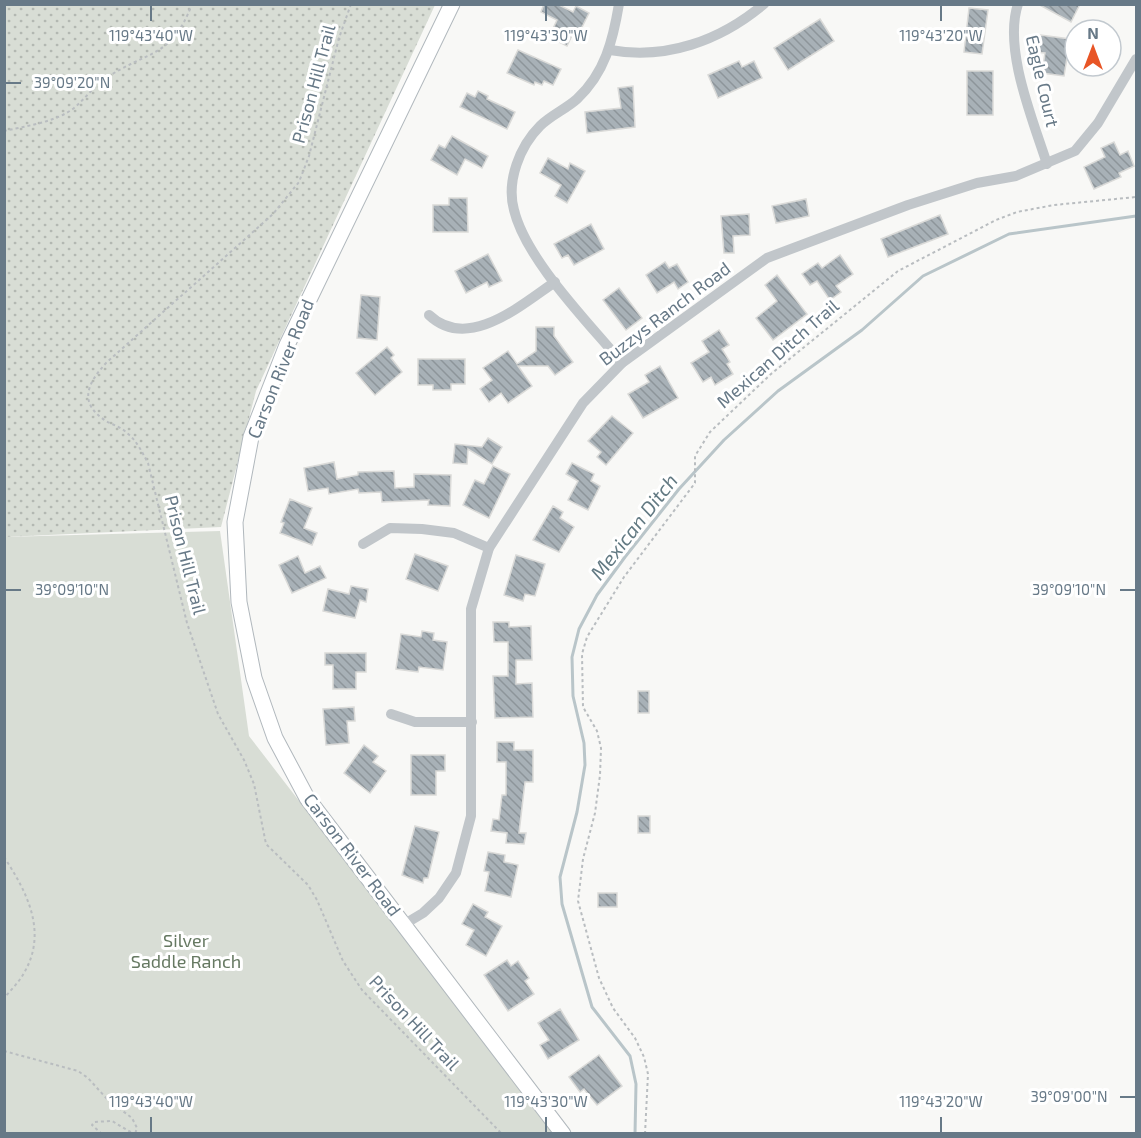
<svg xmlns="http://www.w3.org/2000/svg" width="1141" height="1138" viewBox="0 0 1141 1138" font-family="'Exo 2',sans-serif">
	<defs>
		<pattern id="grass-dots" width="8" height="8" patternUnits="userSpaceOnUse" patternTransform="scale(1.5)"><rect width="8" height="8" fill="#d8ddd5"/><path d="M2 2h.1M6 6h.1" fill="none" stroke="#b3b8b2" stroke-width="1.8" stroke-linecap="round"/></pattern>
		<pattern id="building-back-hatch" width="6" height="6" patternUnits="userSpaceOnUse" patternTransform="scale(1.5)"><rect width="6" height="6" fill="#a8b1b7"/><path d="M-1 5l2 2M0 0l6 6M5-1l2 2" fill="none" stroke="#8d959a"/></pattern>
	</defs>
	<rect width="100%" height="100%" fill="#f8f8f6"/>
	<path fill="url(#grass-dots)" d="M 4,5 L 435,5 L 256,391 L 221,527 L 5,537 Z"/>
	<path fill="#d8ddd5" d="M 220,531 L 249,736 L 555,1133 L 5,1133 L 4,537 Z"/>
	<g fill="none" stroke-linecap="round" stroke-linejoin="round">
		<path stroke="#b9c5c9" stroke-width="3" d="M 635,1134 L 636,1084 L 630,1056 L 592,1007 L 562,904 L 560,877 L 577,812 L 585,765 L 584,743 L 573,696 L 572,657 L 579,629 L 597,595 L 625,557 L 679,489 L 724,440 L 778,391 L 862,330 L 923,276 L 1009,234 L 1136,216"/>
	</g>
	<g fill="url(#building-back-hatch)" stroke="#dadad8" stroke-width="1.5">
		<path d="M 544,4 L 557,4 L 573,12 L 576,6 L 589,13 L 580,31 L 575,29 L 567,46 L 549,37 L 557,20 L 541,12 Z"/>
		<path d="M 1038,4 L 1080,4 L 1071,22 Z"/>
		<path d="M 969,8 L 988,10 L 982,54 L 964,52 Z"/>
		<path d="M 820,19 L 834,41 L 788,70 L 774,48 Z"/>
		<path d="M 1040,35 L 1070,39 L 1064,76 L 1042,73 L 1045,53 L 1037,52 Z"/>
		<path d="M 518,50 L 561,69 L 553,85 L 544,81 L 542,85 L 535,82 L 534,85 L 507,73 Z"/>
		<path d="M 739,61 L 742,67 L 754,61 L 762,78 L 718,98 L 708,75 Z"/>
		<rect x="967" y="71" width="26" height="44"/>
		<path d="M 633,86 L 635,127 L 587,133 L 585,112 L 621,108 L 618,88 Z"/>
		<path d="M 478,91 L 488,96 L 487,99 L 515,112 L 507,129 L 460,107 L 467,93 L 475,97 Z"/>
		<path d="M 452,136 L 488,156 L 482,168 L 465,159 L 457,175 L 431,160 L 439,145 L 445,148 Z"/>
		<path d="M 1114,142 L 1120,155 L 1128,151 L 1134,166 L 1119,173 L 1121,177 L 1094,189 L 1084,167 L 1105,157 L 1101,148 Z"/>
		<path d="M 548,158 L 568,169 L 570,163 L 585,171 L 567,203 L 555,196 L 561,185 L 540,173 Z"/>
		<path d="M 449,198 L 467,198 L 468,232 L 433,232 L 433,205 L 449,205 Z"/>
		<path d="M 806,199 L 809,216 L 776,223 L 772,206 Z"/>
		<path d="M 749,214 L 750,235 L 733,236 L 734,253 L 724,253 L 721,216 Z"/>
		<path d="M 940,215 L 948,234 L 888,257 L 881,239 Z"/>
		<path d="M 591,224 L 604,249 L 574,265 L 568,255 L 562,258 L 554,244 Z"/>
		<path d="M 488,254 L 502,281 L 489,287 L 487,282 L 466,293 L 455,271 Z"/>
		<path d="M 840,255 L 853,274 L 836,286 L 841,292 L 830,300 L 817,281 L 810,285 L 802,274 L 818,263 L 822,268 Z"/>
		<path d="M 665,262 L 669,268 L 677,264 L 688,282 L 678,289 L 674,282 L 657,293 L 646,275 Z"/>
		<path d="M 777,275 L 807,314 L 773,340 L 756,318 L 777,301 L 765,285 Z"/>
		<path d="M 619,288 L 642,318 L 626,330 L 603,300 Z"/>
		<path d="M 361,295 L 380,297 L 377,340 L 357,338 Z"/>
		<path d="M 536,327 L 554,327 L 554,336 L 573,362 L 555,375 L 548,366 L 518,366 L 532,386 L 508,403 L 501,393 L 489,402 L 480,389 L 492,380 L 483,368 L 508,351 L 517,364 L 536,351 Z"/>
		<path d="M 719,330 L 729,345 L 722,349 L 730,362 L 727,364 L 733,374 L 715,385 L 711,377 L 703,382 L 691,363 L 709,352 L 702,341 Z"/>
		<path d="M 387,347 L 394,355 L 391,358 L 402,372 L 375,395 L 356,373 Z"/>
		<path d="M 418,359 L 465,359 L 465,384 L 451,384 L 451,390 L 433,390 L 433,385 L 418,385 Z"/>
		<path d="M 660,366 L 678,398 L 643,418 L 628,394 L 649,382 L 645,375 Z"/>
		<path d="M 612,416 L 633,433 L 606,465 L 597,457 L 601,452 L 588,441 Z"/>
		<path d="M 488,438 L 502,447 L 492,464 L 468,449 L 467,464 L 453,463 L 455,444 L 482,447 Z"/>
		<path d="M 334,462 L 337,479 L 358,475 L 358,472 L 394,471 L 395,488 L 414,487 L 414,474 L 451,475 L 450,506 L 428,505 L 429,500 L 382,502 L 381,492 L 359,493 L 358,489 L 329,494 L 328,488 L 308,491 L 304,468 Z"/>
		<path d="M 572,463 L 594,474 L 591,481 L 600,486 L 588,510 L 568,500 L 578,481 L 566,474 Z"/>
		<path d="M 493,466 L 510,474 L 489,518 L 463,505 L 475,480 L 484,484 Z"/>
		<path d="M 290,499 L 312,508 L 304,528 L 317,533 L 312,545 L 280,533 L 284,523 L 281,522 Z"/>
		<path d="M 553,506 L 563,512 L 560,518 L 574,527 L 559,552 L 533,540 Z"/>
		<path d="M 415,554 L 448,566 L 438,591 L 406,579 Z"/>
		<path d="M 516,555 L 545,564 L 535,596 L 525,594 L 523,601 L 504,595 Z"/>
		<path d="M 298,556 L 305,573 L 320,566 L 326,578 L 292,593 L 279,565 Z"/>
		<path d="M 351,586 L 368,589 L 366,602 L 360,600 L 355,618 L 323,611 L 328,589 L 349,594 Z"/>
		<path d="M 493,622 L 509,622 L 509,627 L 531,626 L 532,660 L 516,660 L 516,684 L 532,683 L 533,717 L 495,718 L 493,676 L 508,676 L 508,642 L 494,642 Z"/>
		<path d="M 422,631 L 434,633 L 433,640 L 447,642 L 443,670 L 419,667 L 418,672 L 396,669 L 401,634 L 421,637 Z"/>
		<path d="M 325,653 L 366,653 L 366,672 L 356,672 L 356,689 L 333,689 L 333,665 L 325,665 Z"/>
		<rect x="638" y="691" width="11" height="22"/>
		<path d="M 354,707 L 355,721 L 347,721 L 349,743 L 326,745 L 323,709 Z"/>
		<path d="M 497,742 L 514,742 L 514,750 L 533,750 L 533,782 L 525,782 L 519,833 L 526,833 L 524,844 L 506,843 L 507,833 L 491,831 L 493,819 L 499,820 L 502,795 L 506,795 L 506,762 L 497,762 Z"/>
		<path d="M 364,745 L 378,756 L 373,762 L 386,771 L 370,793 L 344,773 Z"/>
		<path d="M 411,755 L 445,755 L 445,771 L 436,771 L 436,795 L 411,795 Z"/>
		<rect x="638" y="816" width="12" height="17"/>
		<path d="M 415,826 L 439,832 L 428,878 L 424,878 L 423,883 L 402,875 Z"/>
		<path d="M 488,852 L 505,855 L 504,862 L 518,865 L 511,897 L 485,891 L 489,872 L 484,871 Z"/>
		<rect x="598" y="893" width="19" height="14"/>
		<path d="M 473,904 L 488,912 L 485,917 L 502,926 L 486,956 L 466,945 L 474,930 L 462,924 Z"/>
		<path d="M 507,960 L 511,966 L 518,961 L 529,978 L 525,981 L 534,994 L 508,1011 L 484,975 Z"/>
		<path d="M 560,1009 L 579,1040 L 548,1059 L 540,1045 L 549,1040 L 538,1023 Z"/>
		<path d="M 599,1055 L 622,1086 L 597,1105 L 584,1089 L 580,1092 L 569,1077 Z"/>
	</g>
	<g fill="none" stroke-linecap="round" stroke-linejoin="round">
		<defs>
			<path id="secondary" d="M 452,4 L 287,345 L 251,437 L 235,522 L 239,602 L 254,678 L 275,738 L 307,798 L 563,1134"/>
		</defs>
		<use href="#secondary" stroke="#b1b8bd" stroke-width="17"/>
		<g stroke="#b9bdc0" stroke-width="2" stroke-dasharray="3 3" stroke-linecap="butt">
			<path d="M 351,4 L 339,38 L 309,156 L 299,182 L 273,214 L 106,363 C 87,384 78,403 106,421 C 113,425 121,427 127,433 C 137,441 142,452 148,463 L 187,623 L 218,714 L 244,760 L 254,784 L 266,844 L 308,885 L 317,900 L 343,961 L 362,990 L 502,1134"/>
			<path d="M 4,131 C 26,126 56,122 74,108 C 85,99 93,87 105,79 C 146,50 171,60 192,4"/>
			<path d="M 4,857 C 27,892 48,932 24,973 C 19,982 11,990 4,998"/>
			<path d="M 4,1051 L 78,1071 L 88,1078 L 107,1099 L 132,1118 L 137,1128 L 135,1134"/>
			<path d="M 102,1134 L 92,1125 L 94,1122 L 112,1121 L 134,1134"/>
			<path d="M 645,1134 L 648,1074 L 644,1057 L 635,1038 L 613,1008 L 599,978 L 578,901 L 583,859 L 595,813 L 600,775 L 601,748 L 597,731 L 583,707 L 582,654 L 587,637 L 624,577 L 695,483 L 695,456 L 710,432 L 771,374 L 898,271 L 996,220 L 1017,212 L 1054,205 L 1136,197"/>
		</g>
		<g stroke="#c1c6ca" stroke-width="10">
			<path d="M 619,4 C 613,40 605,73 577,99 C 566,109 551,115 540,126 C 520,146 506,181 514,210 C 526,260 589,323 622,363"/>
			<path d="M 1018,4 C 1003,49 1033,120 1047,164"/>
			<path d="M 610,50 C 666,60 720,41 764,4"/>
			<path d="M 429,315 C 468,352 521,305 555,282"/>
			<path d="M 363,544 L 390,528 L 422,529 L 454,533 L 489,548"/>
			<path d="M 391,714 L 415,722 L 472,722"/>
			<path d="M 403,925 L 423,913 L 439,898 L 456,873 L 471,816 L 471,609 L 489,548 L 583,403 L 622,363 L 767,258 L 908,205 L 977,183 L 1016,176 L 1075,151 L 1098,123 L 1136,59"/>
		</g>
		<use href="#secondary" stroke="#fff" stroke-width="15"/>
	</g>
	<path fill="none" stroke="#677987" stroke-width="2" d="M 151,6 L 151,21M 546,6 L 546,21M 941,6 L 941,21M 6,83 L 21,83M 6,590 L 21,590M 1120,590 L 1135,590M 1120,1097 L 1135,1097M 151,1117 L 151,1132M 546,1117 L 546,1132M 941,1117 L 941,1132"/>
	<g text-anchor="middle" stroke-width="6" stroke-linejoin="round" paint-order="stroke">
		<g font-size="18" fill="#677987" stroke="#fff">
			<text transform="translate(1042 81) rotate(77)" y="6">Eagle Court</text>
			<text transform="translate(314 84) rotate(-75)" y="6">Prison Hill Trail</text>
			<text transform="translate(665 314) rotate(-37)" y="6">Buzzys Ranch Road</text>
			<text transform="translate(778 354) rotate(-41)" y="6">Mexican Ditch Trail</text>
			<text transform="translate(281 369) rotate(-68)" y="6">Carson River Road</text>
			<text transform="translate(185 555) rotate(76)" y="6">Prison Hill Trail</text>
			<text transform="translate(352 855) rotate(53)" y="6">Carson River Road</text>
			<text transform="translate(414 1023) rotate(47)" y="6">Prison Hill Trail</text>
		</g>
		<g font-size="18" fill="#667962" stroke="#fff">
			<text x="186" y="947">Silver<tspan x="186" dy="21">Saddle Ranch</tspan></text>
		</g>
		<g font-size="20" font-style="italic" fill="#637a83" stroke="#fff">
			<text transform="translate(634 527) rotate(-52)" y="7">Mexican Ditch</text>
		</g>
	</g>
	<g font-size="15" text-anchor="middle" fill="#677987" stroke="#fff" stroke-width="6" stroke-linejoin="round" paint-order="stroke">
		<text x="151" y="41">119°43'40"W</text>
		<text x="546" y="41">119°43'30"W</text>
		<text x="941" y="41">119°43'20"W</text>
		<text x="72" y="88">39°09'20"N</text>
		<text x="72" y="595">39°09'10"N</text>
		<text x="1069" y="595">39°09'10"N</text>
		<text x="1069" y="1102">39°09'00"N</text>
		<text x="151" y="1107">119°43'40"W</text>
		<text x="546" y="1107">119°43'30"W</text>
		<text x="941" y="1107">119°43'20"W</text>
	</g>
	<rect width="1141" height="1138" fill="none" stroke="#677987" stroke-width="12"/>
	<g transform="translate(1093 48)"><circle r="28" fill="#ffffff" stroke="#c2c9cf" stroke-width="1.5"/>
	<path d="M0-4.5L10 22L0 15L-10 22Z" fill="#e85526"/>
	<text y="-9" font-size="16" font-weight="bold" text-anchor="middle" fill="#677987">N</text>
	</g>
</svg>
